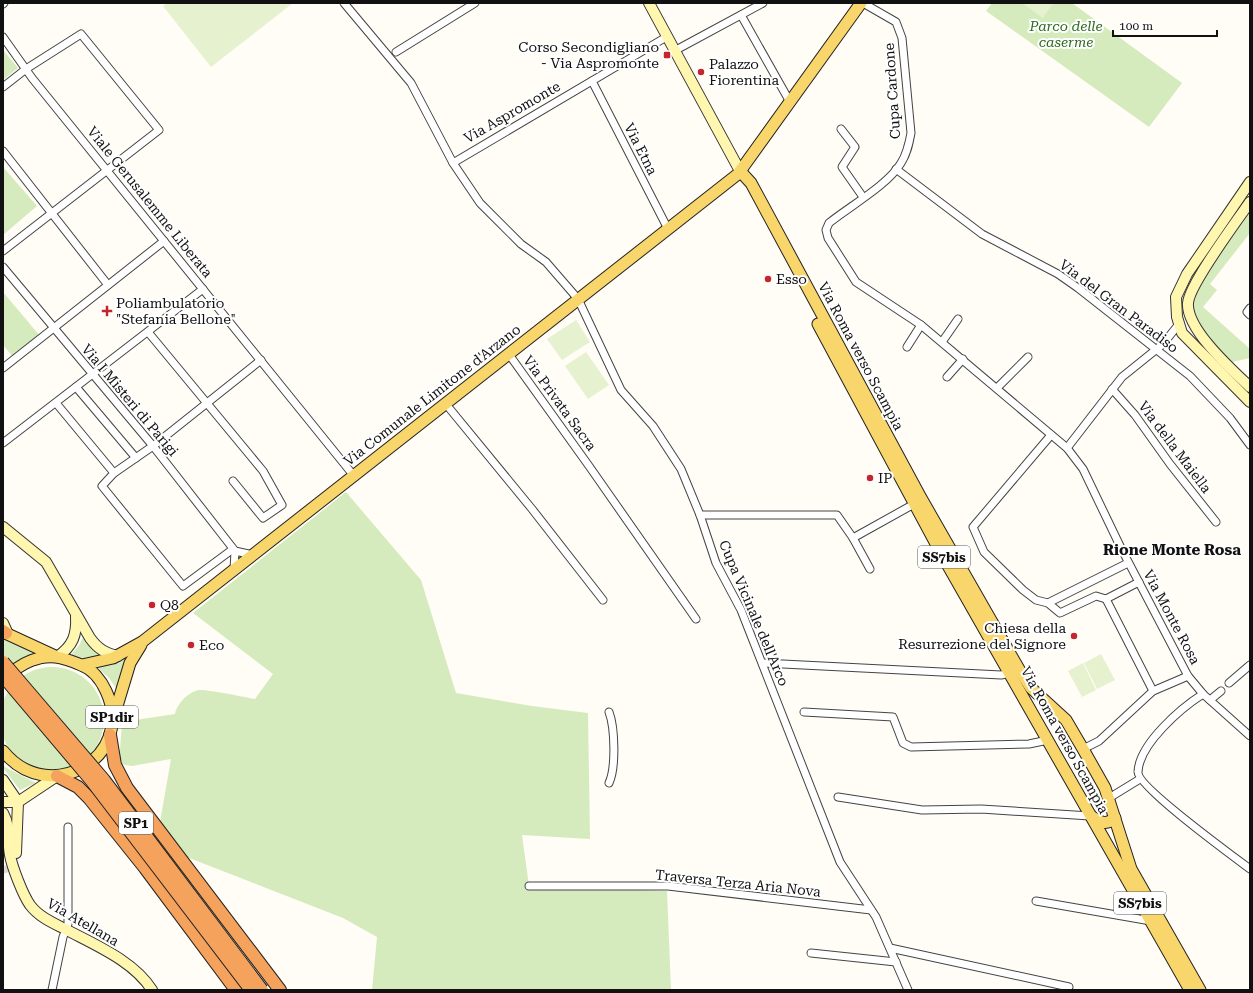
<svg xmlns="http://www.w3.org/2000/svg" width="1253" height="993" viewBox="0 0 1253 993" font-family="'Roboto Serif',serif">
	<rect width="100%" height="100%" fill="#fffdf5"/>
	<g fill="#d5ebbd">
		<path d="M 992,3 L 1072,3 L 1182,83 L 1149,127 L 986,11 Z"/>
		<path d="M 3,50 L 18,68 L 3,80 Z"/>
		<path d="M 3,167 L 37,206 L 3,235 Z"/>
		<path d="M 1250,209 L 1250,233 L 1210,284 L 1217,290 L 1203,307 L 1250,349 L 1250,358 L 1232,362 L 1195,329 L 1190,294 Z"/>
		<path d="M 3,292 L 40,336 L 13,357 L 3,345 Z"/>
		<path d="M 346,492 L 421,580 L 456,693 L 532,706 L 588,713 L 590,839 L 522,835 L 529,886 L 667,891 L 671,990 L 372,990 L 377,937 L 343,918 L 156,845 L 171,759 L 132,766 L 119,764 L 122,722 L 175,714 C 177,704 188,692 199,690 C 206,689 245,697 255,699 L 273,674 L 193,613 Z"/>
		<path d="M 84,634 L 93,649 L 104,657 L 89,660 L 70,656 L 80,644 Z"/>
		<path d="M 3,639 L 37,655 L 16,662 L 3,673 Z"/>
		<path d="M 126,659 L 118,691 L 109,678 L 98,668 Z"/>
		<circle cx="52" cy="719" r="52"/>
		<path d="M 3,765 L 5,767 L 36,783 L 20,790 L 3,768 Z"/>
	</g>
	<g fill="#e6f2cf">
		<path d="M 167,3 L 293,3 L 211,67 L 163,6 Z"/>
		<path d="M 1022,3 L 1053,3 L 1043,18 Z"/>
		<path d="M 576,320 L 590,342 L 562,360 L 547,339 Z"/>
		<path d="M 586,352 L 609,385 L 588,399 L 565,366 Z"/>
		<path d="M 1101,654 L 1115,680 L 1097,689 L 1084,663 Z"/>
		<path d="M 1083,663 L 1096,690 L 1082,697 L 1068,671 Z"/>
	</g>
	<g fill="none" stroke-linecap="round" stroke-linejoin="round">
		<path stroke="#dbdad3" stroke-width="7" stroke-dasharray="7 3.5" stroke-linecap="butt" d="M 3,870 L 14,867"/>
		<defs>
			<g id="street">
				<path d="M 344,3 L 411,83 L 453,163 L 480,203 L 521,244 L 546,262 L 578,299 L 621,390 L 653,426 L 681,469 L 700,515 L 716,563 L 741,610 L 840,862 L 876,917 L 908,990"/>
				<path d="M 863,3 L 896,22 L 902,38 L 911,133 C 909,144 907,154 901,163 C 888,185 850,206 829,223 L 826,230 L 828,238 L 856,282 L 921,325 L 1067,448 L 1083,469 L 1121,548 L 1188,676 L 1203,694 L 1250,736"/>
				<path d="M 3,4 L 4,3"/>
				<path d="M 741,15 L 790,102"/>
				<path d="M 3,37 L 32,78 L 354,476"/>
				<path d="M 676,50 L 763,3"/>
				<path d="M 396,52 L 475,3"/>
				<path d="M 592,81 L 668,229"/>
				<path d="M 3,87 L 26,69 L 81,34 L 159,130 L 3,251"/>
				<path d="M 841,129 L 855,147 L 842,167 L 863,197"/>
				<path d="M 3,151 L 108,285"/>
				<path d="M 453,163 L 668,36"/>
				<path d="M 896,169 L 982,234 L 1058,274 L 1078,288 L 1190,376 L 1230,418 L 1250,445"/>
				<path d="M 3,267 L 153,446 L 235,551 L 253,555"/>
				<path d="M 1250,308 L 1247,312 L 1250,315"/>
				<path d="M 148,332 L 263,471 L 282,505 L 263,518 L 233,481"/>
				<path d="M 942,342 L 958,319"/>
				<path d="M 907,347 L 921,325"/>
				<path d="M 508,353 L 589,466 L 696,619"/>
				<path d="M 3,368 L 164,241"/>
				<path d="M 947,377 L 963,359"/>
				<path d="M 76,387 L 136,458"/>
				<path d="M 997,388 L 1028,357"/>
				<path d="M 1112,389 L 1135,415 L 1170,464 L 1216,522"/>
				<path d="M 56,403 L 114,473 L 102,486 L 183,586 L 233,549"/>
				<path d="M 445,403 L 532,509 L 603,600"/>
				<path d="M 3,443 L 203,289"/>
				<path d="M 1067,448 L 1122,377 L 1163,344 L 1179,324"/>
				<path d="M 114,473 L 153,446 L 261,360"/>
				<path d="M 700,515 L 837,515 L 853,538 L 914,504"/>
				<path d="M 853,538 L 870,569"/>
				<path d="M 1128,563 L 1048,603 L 1060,613 L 1096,596 L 1106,599 L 1139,582"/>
				<path d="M 234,570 L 235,551"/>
				<path d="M 1106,599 L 1153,691"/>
				<path d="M 1048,603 L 1036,600 L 1023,590 L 984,552 L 973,527 L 1051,435"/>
				<path d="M 763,663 L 1001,675 L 1010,673"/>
				<path d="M 1229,683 L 1250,665"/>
				<path d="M 1203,694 C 1181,708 1139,744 1138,772 C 1137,786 1234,857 1250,869"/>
				<path d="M 1210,700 L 1221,691"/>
				<path d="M 804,712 L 893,717 L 903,743 L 911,747 L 1029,744 L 1048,740"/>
				<path d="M 1083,749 L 1099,741 L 1153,691 L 1188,676"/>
				<path d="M 609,783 C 616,768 615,728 609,712"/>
				<path d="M 838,797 L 922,810 L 981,809 L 1090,816"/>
				<path d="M 1109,798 L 1140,779"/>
				<path d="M 529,886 L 668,886 L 871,910"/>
				<path d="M 1036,901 L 1151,921"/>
				<path d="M 890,948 L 1069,987"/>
				<path d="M 811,953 L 896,962"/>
				<path d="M 52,990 L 63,937 L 68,924 L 68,827"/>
			</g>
			<g id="secondary">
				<path d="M 649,3 L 740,171"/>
				<path d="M 1250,182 L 1187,274 L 1176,297 L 1177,317 L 1182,333 L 1250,402"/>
				<path d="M 1250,202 C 1238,219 1189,285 1188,303 C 1186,329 1232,370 1250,387"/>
				<path d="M 3,527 L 46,562 L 90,638 C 98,649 105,653 118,656"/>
				<path d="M 3,623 L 8,634"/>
				<path d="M 57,657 C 73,646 77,635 76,616"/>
				<path d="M 3,780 L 18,802 L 16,853"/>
				<path d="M 3,802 L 18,802 L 57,776"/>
				<path d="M 3,813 C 11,827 7,840 10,855 C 12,867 23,895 30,905 C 39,917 53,923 65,929 C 95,945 134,961 152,990"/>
			</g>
			<g id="primary">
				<path d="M 740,171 L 751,183 L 921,498 L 1020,671 L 1031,688 L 1066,720 L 1083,749 L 1105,788 L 1131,869 L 1200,990"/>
				<path d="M 818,324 L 942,555 L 1190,990"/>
				<path d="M 3,632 L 55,656"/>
				<path d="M 82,665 L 113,658 L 142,642 L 738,174 L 861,3"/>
				<path d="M 114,716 L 130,663 L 141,645"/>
				<path d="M 3,751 C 49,808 137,757 106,691 C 101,680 92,669 81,665 C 75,662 68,660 61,658 C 42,653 19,663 7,678"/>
				<path d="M 1091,816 C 1100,822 1106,826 1115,818"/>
			</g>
			<g id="highway">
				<path d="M 3,631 L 6,633"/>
				<path d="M 110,735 L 115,765 L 127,788 L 280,990"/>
				<path d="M 57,776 L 78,787 L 89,798 L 145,868 L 236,990"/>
			</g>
		</defs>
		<use href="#street" stroke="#444" stroke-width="9"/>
		<use href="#secondary" stroke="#333" stroke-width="12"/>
		<use href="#primary" stroke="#222" stroke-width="13"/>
		<use href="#highway" stroke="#222" stroke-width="14"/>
		<use href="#street" stroke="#fff" stroke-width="7"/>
		<use href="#secondary" stroke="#fff6b0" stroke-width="10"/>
		<use href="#primary" stroke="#f9d66b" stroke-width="11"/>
		<use href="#highway" stroke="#f5a25d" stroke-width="12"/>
		<defs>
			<g id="highway-bridge">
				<path d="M 3,662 L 104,780 L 262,990"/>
				<path d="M 3,676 L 91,780 L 251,990"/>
			</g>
		</defs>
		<use href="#highway-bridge" stroke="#222" stroke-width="14" stroke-linecap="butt"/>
		<use href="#highway-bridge" stroke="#f5a25d" stroke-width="12"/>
	</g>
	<g fill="#c4262e" stroke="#fff" stroke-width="1.5">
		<rect x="663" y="51" width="8" height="8" rx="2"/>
		<circle cx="701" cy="72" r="4"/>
		<circle cx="768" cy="279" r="4"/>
		<path d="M105 305h4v4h4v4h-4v4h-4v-4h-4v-4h4z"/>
		<circle cx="870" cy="478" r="4"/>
		<circle cx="152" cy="605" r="4"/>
		<circle cx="1074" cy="636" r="4"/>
		<circle cx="191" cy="645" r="4"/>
	</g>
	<g text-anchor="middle" stroke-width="4" stroke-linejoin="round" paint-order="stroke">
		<g fill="#fff" stroke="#585858" stroke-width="1">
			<rect x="918" y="546" width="52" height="22" rx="3"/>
			<rect x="86" y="706" width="52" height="22" rx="3"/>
			<rect x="119" y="812" width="34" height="22" rx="3"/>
			<rect x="1114" y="892" width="52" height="22" rx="3"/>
		</g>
		<g font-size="13" font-weight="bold" fill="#111">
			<text x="944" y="562">SS7bis</text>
			<text x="112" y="722">SP1dir</text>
			<text x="136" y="828">SP1</text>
			<text x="1140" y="908">SS7bis</text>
		</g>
		<g font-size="14" font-style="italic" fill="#2f6b1f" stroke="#fff">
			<text x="1066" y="31">Parco delle<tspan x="1066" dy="16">caserme</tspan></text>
		</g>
		<g font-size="14" fill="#111" stroke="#fff" text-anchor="start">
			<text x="659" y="52" text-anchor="end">Corso Secondigliano<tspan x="659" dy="16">- Via Aspromonte</tspan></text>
			<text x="709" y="69">Palazzo<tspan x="709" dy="16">Fiorentina</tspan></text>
			<text x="776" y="284">Esso</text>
			<text x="116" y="308">Poliambulatorio<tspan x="116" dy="16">"Stefania Bellone"</tspan></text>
			<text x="878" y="483">IP</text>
			<text x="160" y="610">Q8</text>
			<text x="1066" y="633" text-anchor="end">Chiesa della<tspan x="1066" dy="16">Resurrezione del Signore</tspan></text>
			<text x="199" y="650">Eco</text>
		</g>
		<g font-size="14" fill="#111" stroke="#fff">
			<text transform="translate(892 91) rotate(-94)" y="5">Cupa Cardone</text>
			<text transform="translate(512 112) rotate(-30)" y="5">Via Aspromonte</text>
			<text transform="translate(641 149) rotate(63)" y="5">Via Etna</text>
			<text transform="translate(150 202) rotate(51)" y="5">Viale Gerusalemme Liberata</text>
			<text transform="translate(1119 306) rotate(37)" y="5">Via del Gran Paradiso</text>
			<text transform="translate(861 356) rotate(62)" y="5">Via Roma verso Scampia</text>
			<text transform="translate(432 395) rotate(-38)" y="5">Via Comunale Limitone d'Arzano</text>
			<text transform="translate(130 400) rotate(50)" y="5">Via I Misteri di Parigi</text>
			<text transform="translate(560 403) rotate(54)" y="5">Via Privata Sacra</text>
			<text transform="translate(1175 447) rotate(53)" y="5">Via della Maiella</text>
			<text transform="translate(754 613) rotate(67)" y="5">Cupa Vicinale dell'Arco</text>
			<text transform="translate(1172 617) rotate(62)" y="5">Via Monte Rosa</text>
			<text transform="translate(1065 740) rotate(61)" y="5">Via Roma verso Scampia</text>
			<text transform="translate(738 883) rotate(6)" y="5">Traversa Terza Aria Nova</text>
			<text transform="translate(83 922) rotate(30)" y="5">Via Atellana</text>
		</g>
		<g font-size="15" font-weight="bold" fill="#111" stroke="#fff">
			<text x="1172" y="555">Rione Monte Rosa</text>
		</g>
	</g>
	<rect width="1253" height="993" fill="none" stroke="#111111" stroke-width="8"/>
	<path d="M1113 30v6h104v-6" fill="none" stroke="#111111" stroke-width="2"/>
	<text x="1119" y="30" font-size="12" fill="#111111" stroke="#ffffff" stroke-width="3" paint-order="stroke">100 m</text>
</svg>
